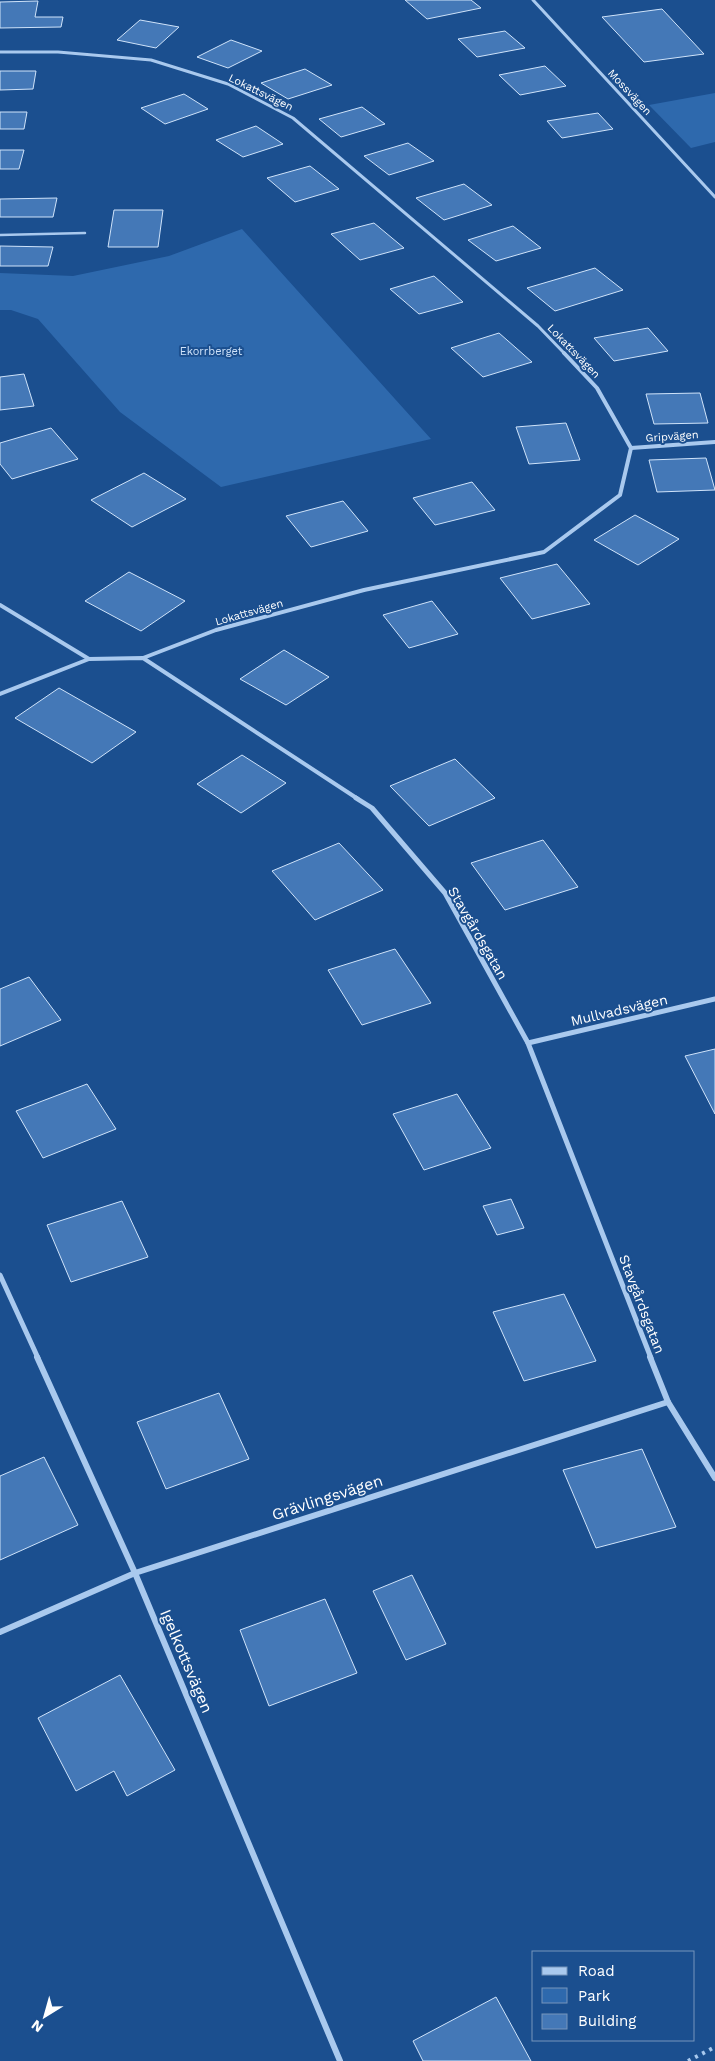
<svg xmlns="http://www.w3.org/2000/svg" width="715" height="2061" viewBox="0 0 715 2061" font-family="'Work Sans',sans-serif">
	<rect width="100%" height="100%" fill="#1b4f8f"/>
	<g fill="#2e69ad">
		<path d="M 715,93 L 715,142 L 691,148 L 649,105 Z"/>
		<path d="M 242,229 L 431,439 L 221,487 L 120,412 L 38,319 L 11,310 L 0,310 L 0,273 L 73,276 L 169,256 Z"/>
	</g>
	<g fill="#4478b7" stroke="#cfe3fa">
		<path d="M 405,0 L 471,0 L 481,8 L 427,19 Z"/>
		<path d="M 38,1 L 35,17 L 63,17 L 61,27 L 0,28 L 0,2 Z"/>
		<path d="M 662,9 L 704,54 L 644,62 L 602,17 Z"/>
		<path d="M 140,20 L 179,27 L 156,48 L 117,40 Z"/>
		<path d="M 505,31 L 525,48 L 477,57 L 458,39 Z"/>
		<path d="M 231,40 L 262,51 L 228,68 L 197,57 Z"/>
		<path d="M 545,66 L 566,86 L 520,95 L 499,75 Z"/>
		<path d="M 305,69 L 332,85 L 288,99 L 261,83 Z"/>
		<path d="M 0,71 L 36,71 L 33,89 L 0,90 Z"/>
		<path d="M 184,94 L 208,109 L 165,124 L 141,108 Z"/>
		<path d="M 362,107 L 385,124 L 341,137 L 319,119 Z"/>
		<path d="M 0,112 L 27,112 L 24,129 L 0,129 Z"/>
		<path d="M 598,113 L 613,129 L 562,138 L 547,121 Z"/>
		<path d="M 256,126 L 283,144 L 243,157 L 216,140 Z"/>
		<path d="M 408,143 L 434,161 L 389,175 L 364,156 Z"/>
		<path d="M 0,150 L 24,150 L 19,169 L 0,169 Z"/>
		<path d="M 310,166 L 339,189 L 295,202 L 267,178 Z"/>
		<path d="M 464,184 L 492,205 L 444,220 L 416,198 Z"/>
		<path d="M 57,198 L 53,217 L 0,217 L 0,199 Z"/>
		<path d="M 114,210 L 163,210 L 158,247 L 108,247 Z"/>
		<path d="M 374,223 L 404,248 L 360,260 L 331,234 Z"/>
		<path d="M 513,226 L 541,248 L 496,261 L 468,240 Z"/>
		<path d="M 0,246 L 53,247 L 48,266 L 0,266 Z"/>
		<path d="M 595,268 L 623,290 L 555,311 L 527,288 Z"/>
		<path d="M 434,276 L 463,302 L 419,314 L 390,289 Z"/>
		<path d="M 648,328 L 668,351 L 614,361 L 594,338 Z"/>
		<path d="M 499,333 L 532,362 L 483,377 L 451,348 Z"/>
		<path d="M 24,374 L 34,406 L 0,410 L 0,377 Z"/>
		<path d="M 700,393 L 708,423 L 654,424 L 646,394 Z"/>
		<path d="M 566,423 L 580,460 L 529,464 L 516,427 Z"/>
		<path d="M 51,428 L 78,459 L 12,479 L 0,464 L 0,443 Z"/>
		<path d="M 706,458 L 715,490 L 657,492 L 649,460 Z"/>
		<path d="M 144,473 L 186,499 L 132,527 L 91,500 Z"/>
		<path d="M 472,482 L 495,510 L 435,525 L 413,498 Z"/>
		<path d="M 343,501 L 368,531 L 311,547 L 286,516 Z"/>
		<path d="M 635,515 L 679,539 L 638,565 L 594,540 Z"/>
		<path d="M 557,564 L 590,604 L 532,619 L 500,578 Z"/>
		<path d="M 129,572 L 185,601 L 141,631 L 85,601 Z"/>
		<path d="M 432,601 L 458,634 L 409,648 L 383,615 Z"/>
		<path d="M 284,650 L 329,677 L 286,705 L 240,679 Z"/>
		<path d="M 59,688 L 136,732 L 92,763 L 15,718 Z"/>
		<path d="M 242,755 L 286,783 L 241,813 L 197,784 Z"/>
		<path d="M 455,759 L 495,798 L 429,826 L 390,786 Z"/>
		<path d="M 543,840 L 578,887 L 505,910 L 471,863 Z"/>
		<path d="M 339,843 L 383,890 L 315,920 L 272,871 Z"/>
		<path d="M 395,949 L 431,1003 L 362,1025 L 328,970 Z"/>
		<path d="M 29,977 L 61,1020 L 0,1046 L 0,989 Z"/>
		<path d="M 715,1049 L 715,1114 L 685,1056 Z"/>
		<path d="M 87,1084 L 116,1129 L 43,1158 L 16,1111 Z"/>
		<path d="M 457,1094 L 491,1148 L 424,1170 L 393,1114 Z"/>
		<path d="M 511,1199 L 524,1228 L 497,1235 L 483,1206 Z"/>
		<path d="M 122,1201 L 148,1257 L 71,1282 L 47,1225 Z"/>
		<path d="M 564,1294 L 596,1361 L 524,1381 L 493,1312 Z"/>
		<path d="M 219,1393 L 249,1459 L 166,1489 L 137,1422 Z"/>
		<path d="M 642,1449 L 676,1527 L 596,1548 L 563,1470 Z"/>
		<path d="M 44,1457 L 78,1525 L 0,1560 L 0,1476 Z"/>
		<path d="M 412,1575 L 446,1644 L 406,1660 L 373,1591 Z"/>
		<path d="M 325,1599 L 357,1673 L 269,1706 L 240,1630 Z"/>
		<path d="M 120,1675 L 175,1770 L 127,1796 L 114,1771 L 76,1791 L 38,1718 Z"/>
		<path d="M 496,1997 L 531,2061 L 423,2061 L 413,2041 Z"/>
	</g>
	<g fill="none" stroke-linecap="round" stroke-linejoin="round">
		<path stroke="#a9c9ee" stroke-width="4" stroke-dasharray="3 5" stroke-linecap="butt" d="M 688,2061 L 715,2047"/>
		<path stroke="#a9c9ee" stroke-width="2.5" d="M 0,235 L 85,233"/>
		<g stroke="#a9c9ee" stroke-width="3">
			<path d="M 533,0 L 715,197"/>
			<path d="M 0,52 L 58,52 L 151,60 L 228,84 L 293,118 L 538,326 L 565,354"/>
		</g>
		<g stroke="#a9c9ee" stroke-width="4">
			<path d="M 631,448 L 715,442"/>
			<path d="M 0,605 L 89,659 L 143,658 L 358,799"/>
			<path d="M 143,658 L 216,630 L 364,590 L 544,552 L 620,495 L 631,448 L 597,388 L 564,353"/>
			<path d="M 0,694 L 89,659"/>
		</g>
		<g stroke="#a9c9ee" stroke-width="5">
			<path d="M 356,798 L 372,808 L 445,893 L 528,1043 L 651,1358"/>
			<path d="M 528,1043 L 715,999"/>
			<path d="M 0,1275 L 38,1358"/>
		</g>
		<g stroke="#a9c9ee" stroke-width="6">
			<path d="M 37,1357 L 135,1573 L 340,2061"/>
			<path d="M 650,1357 L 668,1402 L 715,1478"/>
			<path d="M 0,1632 L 135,1573 L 668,1402"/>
		</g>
	</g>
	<g text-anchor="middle" stroke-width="4" stroke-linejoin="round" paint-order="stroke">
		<g font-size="11" fill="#fff" stroke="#1b4f8f">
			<text transform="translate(261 92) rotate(26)" y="4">Lokattsvägen</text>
			<text transform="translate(630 92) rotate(47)" y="4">Mossvägen</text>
			<text transform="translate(574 351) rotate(46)" y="4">Lokattsvägen</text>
			<text transform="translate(672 436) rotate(-4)" y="4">Gripvägen</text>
			<text transform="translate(249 612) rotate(-16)" y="4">Lokattsvägen</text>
		</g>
		<g font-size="11" fill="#cfe3fa" stroke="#1b4f8f">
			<text x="211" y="355">Ekorrberget</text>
		</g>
		<g font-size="14" fill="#fff" stroke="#1b4f8f">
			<text transform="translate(478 933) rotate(60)" y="5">Stavgårdsgatan</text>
			<text transform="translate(619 1010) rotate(-13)" y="5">Mullvadsvägen</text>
			<text transform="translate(642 1304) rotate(69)" y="5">Stavgårdsgatan</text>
		</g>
		<g font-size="16" fill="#fff" stroke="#1b4f8f">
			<text transform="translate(327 1497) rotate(-18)" y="6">Grävlingsvägen</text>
			<text transform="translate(187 1661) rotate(67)" y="6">Igelkottsvägen</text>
		</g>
	</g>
	<rect x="532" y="1951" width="162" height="90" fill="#1b4f8f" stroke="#7695bc"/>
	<rect x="542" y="1967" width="25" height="8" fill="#a9c9ee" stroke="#7695bc"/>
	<text x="578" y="1976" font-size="15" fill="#ffffff">Road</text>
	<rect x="542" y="1988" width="25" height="15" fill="#2e69ad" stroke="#7695bc"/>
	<text x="578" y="2001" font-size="15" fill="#ffffff">Park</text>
	<rect x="542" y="2014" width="25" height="15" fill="#4478b7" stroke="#7695bc"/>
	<text x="578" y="2026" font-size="15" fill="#ffffff">Building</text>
	<g transform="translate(45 2016) rotate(217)" stroke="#1b4f8f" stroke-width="4" paint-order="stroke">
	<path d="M0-4L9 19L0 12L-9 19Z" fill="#ffffff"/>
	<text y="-8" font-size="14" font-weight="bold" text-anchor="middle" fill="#ffffff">N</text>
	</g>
</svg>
